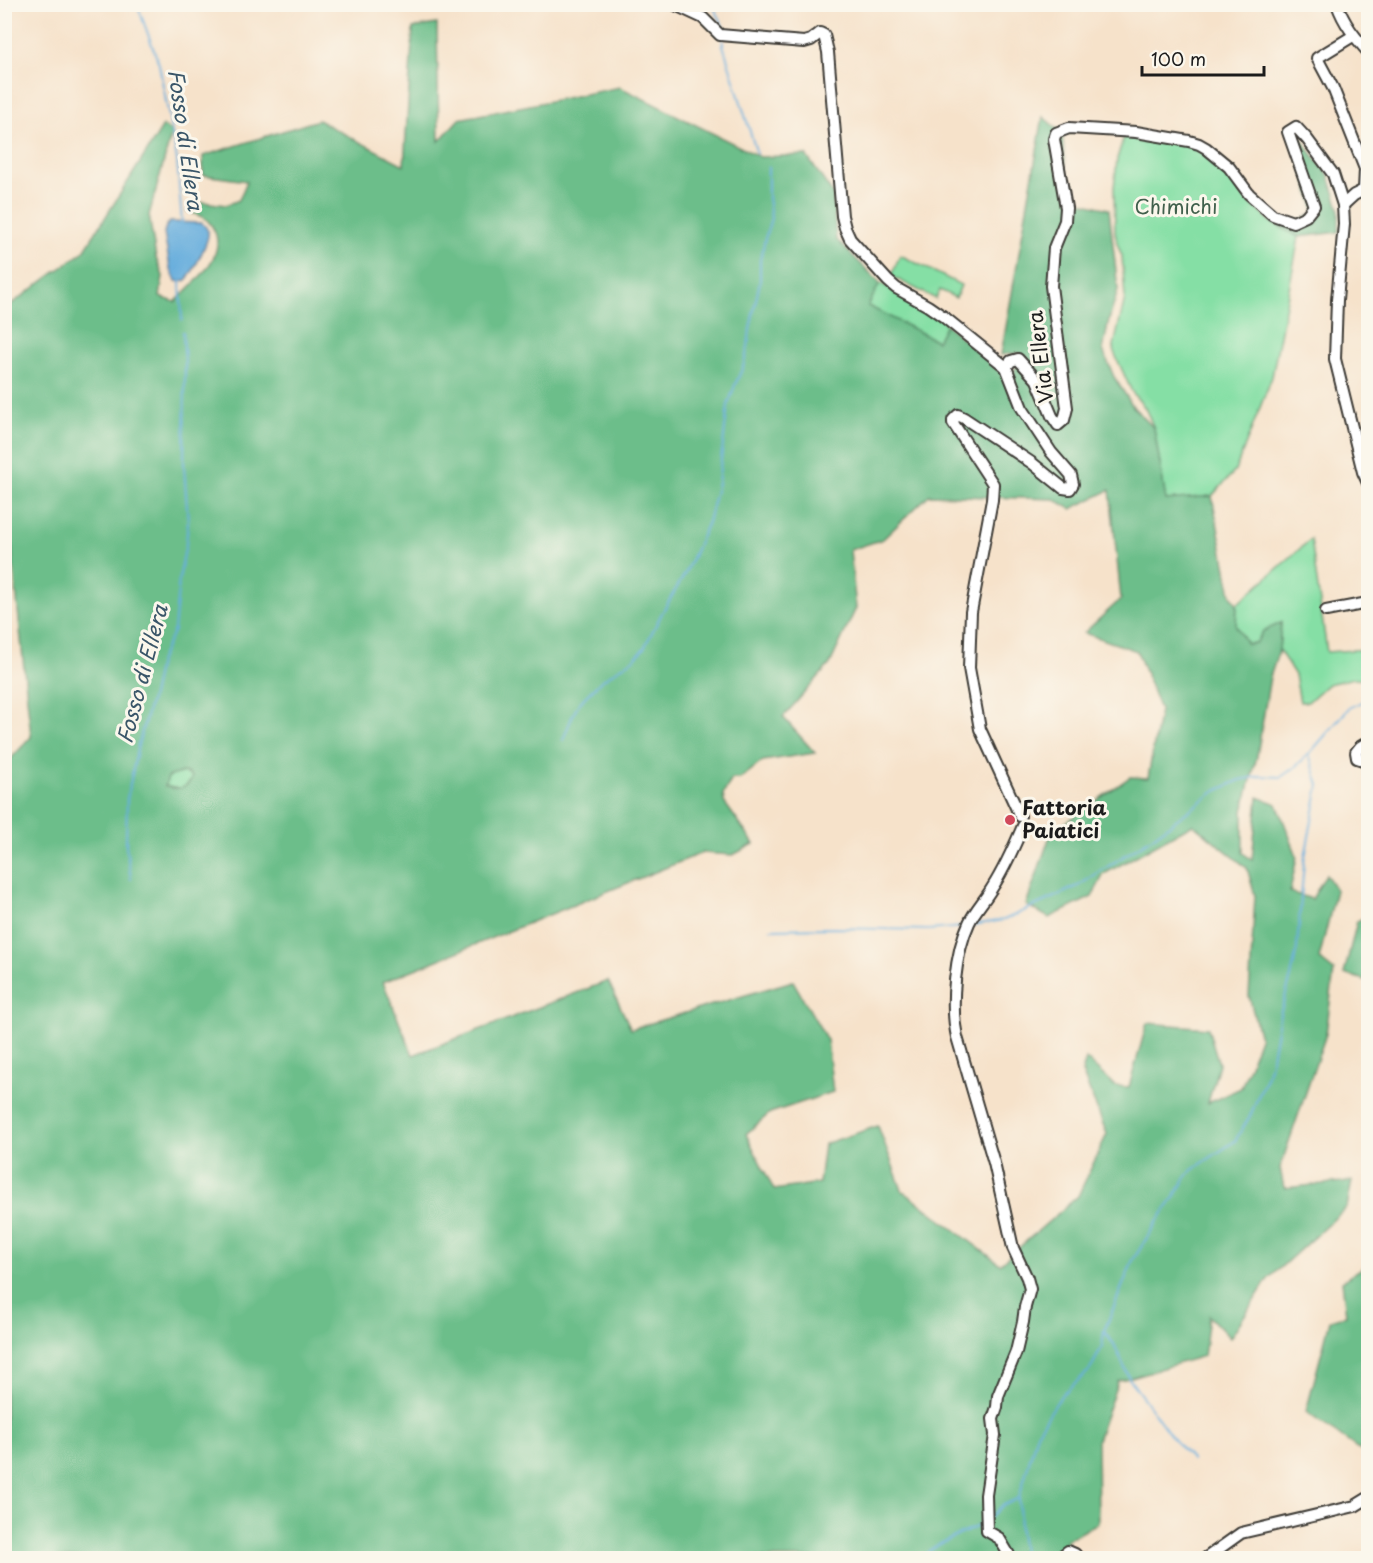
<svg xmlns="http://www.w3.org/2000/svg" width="1373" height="1563" viewBox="0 0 1373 1563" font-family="'Playpen Sans',sans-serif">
	<rect width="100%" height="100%" fill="#fbf7ec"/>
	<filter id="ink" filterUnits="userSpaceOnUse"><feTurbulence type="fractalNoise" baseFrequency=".0167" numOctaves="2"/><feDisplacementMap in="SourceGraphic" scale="12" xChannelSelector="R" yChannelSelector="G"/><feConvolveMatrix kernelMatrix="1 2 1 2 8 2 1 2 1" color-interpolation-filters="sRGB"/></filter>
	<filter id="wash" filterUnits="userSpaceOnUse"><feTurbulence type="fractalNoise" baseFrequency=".008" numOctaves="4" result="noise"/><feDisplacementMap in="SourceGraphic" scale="24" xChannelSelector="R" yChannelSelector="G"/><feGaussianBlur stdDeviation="1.35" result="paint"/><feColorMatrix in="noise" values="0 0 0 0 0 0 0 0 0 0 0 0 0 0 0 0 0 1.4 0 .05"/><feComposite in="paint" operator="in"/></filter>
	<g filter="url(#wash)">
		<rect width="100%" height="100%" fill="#f6e2ca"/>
		<g fill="#85dfa5" stroke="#507e60" stroke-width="1.5">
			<path d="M 1124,136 L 1153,137 L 1194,146 L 1223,167 L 1244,197 L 1271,222 L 1299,237 L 1272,377 L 1235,471 L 1212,496 L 1166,501 L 1154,428 L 1145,408 L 1132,392 L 1113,350 L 1125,298 L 1122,256 L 1117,243 L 1115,232 L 1114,188 L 1117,159 Z"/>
			<path d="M 900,255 L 961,285 L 956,298 L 940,290 L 936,299 L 891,276 Z"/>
			<path d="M 880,283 L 935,313 L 946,324 L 937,341 L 868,306 Z"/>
			<path d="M 1311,539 L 1327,652 L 1368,649 L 1368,679 L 1354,678 L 1328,684 L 1308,702 L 1300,702 L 1295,675 L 1279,650 L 1281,623 L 1256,643 L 1247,644 L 1236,626 L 1237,604 Z"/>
			<path d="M 184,772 L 192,777 C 187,790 177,790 165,786 L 168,777 Z"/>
		</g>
		<g fill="#6cbe8a" stroke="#446d53" stroke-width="1.5" fill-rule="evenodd">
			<path d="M 437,24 L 439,141 L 459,119 L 620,87 L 760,157 L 806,155 L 833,194 L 836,239 L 880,283 L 868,306 L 937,341 L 946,324 L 1007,378 L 1013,378 L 1015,368 L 1023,360 L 1020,353 L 1001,355 L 1043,117 L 1062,133 L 1069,199 L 1109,209 L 1118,290 L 1109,320 L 1103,350 L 1114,377 L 1134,408 L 1154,428 L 1166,500 L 1212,496 L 1231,595 L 1237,604 L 1236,626 L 1247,644 L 1256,643 L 1263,631 L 1281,623 L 1279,650 L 1270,677 L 1257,756 L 1243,811 L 1243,853 L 1252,860 L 1258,797 L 1277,804 L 1297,856 L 1290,892 L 1312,899 L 1326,874 L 1336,890 L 1319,959 L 1334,971 L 1326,1034 L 1280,1168 L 1284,1188 L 1352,1181 L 1347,1207 L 1268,1279 L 1230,1338 L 1209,1316 L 1204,1356 L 1118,1381 L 1097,1440 L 1098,1523 L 1066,1540 L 1073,1558 L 5,1558 L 4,766 L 31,737 L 4,474 L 4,331 L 9,306 L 84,251 L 163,126 L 172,132 L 149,215 L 156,258 L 163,276 L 160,297 L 175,302 C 195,282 235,251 208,221 C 204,216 194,214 187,211 L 203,202 L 226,205 L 239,200 L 247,181 L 203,175 L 203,156 L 318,120 L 404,165 L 413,28 ZM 1110,490 L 1121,599 L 1084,633 L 1137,651 L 1160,710 L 1148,778 L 1130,777 L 1051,833 L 1026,905 L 1049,918 L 1092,897 L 1104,874 L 1193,824 L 1247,868 L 1255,896 L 1249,996 L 1260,1038 L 1241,1088 L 1208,1103 L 1219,1064 L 1208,1028 L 1147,1023 L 1129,1087 L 1115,1086 L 1086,1059 L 1082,1072 L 1107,1134 L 1078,1196 L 1000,1264 L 902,1190 L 878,1126 L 824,1144 L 819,1183 L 774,1190 L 746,1134 L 770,1113 L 833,1092 L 827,1040 L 793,981 L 631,1029 L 608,981 L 413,1055 L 383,982 L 702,853 L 733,855 L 754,844 L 724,802 L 723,794 L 732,779 L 740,779 L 763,761 L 815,753 L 783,717 L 830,664 L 856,608 L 850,550 L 883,539 L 929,495 L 1054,499 L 1071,509 ZM 182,772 L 187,773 L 192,777 C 187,790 177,790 165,786 L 168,777 Z"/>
			<path d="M 1296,132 L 1329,176 L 1339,208 L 1339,232 L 1299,237 L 1271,222 L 1275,219 L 1295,225 L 1315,211 L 1292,134 Z"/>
			<path d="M 1368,916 L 1368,981 L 1344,974 L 1357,921 Z"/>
			<path d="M 1368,1265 L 1368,1447 L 1364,1453 L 1306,1412 L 1330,1320 L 1346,1315 L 1342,1281 L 1365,1266 Z"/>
		</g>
		<path fill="#67aedd" stroke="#42657c" stroke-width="1.5" d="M 170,222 L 202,223 C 206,227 209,230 208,236 C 207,244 192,275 186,280 C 181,282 180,282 176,281 L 170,268 L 164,233 L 166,226 Z"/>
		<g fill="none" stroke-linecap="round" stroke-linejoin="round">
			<g stroke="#67aedd" stroke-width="2">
				<path d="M 137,4 L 159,64 L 177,160 L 182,224"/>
				<path d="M 711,4 C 717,12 723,21 723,31"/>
				<path d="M 1367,4 L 1368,6"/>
				<path d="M 723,40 L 723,45 L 757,154"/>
				<path d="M 180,281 L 182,320"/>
				<path d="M 563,740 L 572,717 L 578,705 L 585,697 L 601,681 L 635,658 L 644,648 L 662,613 L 686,572 L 708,522 L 718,483 L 728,405 L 735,385 L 743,367 L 748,347 L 750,329 L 760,281 L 760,260 L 765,239 L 771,218 L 768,198 L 768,167"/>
				<path d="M 131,879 L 126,846 L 127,799 L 138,745 L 152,696 L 159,662 L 174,630 L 179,579 L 186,544 L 188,522 L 184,466 L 185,363 L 183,332"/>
				<path d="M 972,925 L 1004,920 L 1078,886 L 1153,837 L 1214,792 L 1240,780 L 1261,776 L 1281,777 L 1294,768 L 1308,755"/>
				<path d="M 771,929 L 834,928 L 928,930 L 963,927"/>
				<path d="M 1104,1332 L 1114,1344 L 1130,1380 L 1171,1436 L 1192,1460"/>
				<path d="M 991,1517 L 1002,1506 L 1019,1498"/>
				<path d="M 919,1558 L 940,1544 L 982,1524"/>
				<path d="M 1024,1558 L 1020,1533 L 1019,1498 L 1037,1433 L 1062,1394 L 1089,1371 L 1093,1364 L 1102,1347 L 1104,1331 L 1133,1260 L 1158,1220 L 1172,1201 L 1184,1180 L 1192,1170 L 1235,1141 L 1250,1116 L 1270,1068 L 1280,1014 L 1291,977 L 1297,948 L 1304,862 L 1319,785 L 1309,754 L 1349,708 L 1368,699"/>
			</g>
		</g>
	</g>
	<g filter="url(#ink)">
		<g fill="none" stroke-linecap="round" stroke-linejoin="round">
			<defs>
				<g id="minor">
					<path d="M 673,4 L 703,18 L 720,35 L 804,42 L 811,40 L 820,33 L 824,35 L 828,52 L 842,216 L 845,228 L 850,239 L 888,281 L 896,288 L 928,306 L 944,317 L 1006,367"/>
					<path d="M 1337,4 C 1344,24 1355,37 1368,52"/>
					<path d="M 1353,36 L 1317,58 L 1333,88 L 1365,169 L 1364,190"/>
					<path d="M 1343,205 L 1354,195 L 1364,190 L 1368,192"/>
					<path d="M 1006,367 L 1011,361 L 1018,359 L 1037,380 L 1052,416 L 1058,425 L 1064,420 L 1067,408 L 1051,286 L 1054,248 L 1065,221 L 1066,208 L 1054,139 L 1056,133 L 1069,128 L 1136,132 L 1189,141 L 1199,144 L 1206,148 L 1229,167 L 1249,194 L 1273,215 L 1293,222 L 1306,216 L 1314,206 L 1288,132 L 1296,127 L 1307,139 L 1333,174 L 1343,205 L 1344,224 L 1337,300 L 1335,359 L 1363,472 L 1368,483"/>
					<path d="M 1006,367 L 1022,408 L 1051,452 L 1071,475 L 1073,484 L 1070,489 L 1063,488 L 1032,463 L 964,418 L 958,415 L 953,420 L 953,423 L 993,484 L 992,500 L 971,612 L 969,668 L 980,729 L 1020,816"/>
					<path d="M 1326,611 L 1368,603"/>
					<path d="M 1368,742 L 1360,747 L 1356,752 L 1357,758 L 1363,760 L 1368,758"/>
					<path d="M 1011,1558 L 999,1538 L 987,1531 L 986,1495 L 995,1435 L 993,1419 L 997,1407 L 998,1396 L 1016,1352 L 1023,1322 L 1025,1307 L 1030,1289 L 1027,1278 L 1013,1248 L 994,1163 L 957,1037 C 950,1005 955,953 969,923 C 975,910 985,900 992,888 C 1005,868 1014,847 1023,826"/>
					<path d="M 1063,1558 L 1064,1554 L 1068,1551 L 1075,1554 L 1078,1558"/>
					<path d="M 1206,1558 L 1241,1533 L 1355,1506 L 1368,1498"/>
				</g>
			</defs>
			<use href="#minor" stroke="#3d3a36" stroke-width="14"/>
			<use href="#minor" stroke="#fff" stroke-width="10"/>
		</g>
	</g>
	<circle fill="#d1495b" stroke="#fbf7ec" stroke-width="2" cx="1010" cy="820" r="6"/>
	<g text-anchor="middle" stroke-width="6" stroke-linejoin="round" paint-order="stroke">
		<g font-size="20" fill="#41604c" stroke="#fbf7ec">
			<text x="1176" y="214">Chimichi</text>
		</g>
		<g font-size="20" fill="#1c1c1c" stroke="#fbf7ec">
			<text transform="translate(1041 357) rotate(-97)" y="7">Via Ellera</text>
		</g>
		<g font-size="20" font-weight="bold" fill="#1c1c1c" stroke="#fbf7ec" text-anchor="start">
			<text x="1022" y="815">Fattoria<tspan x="1022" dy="23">Paiatici</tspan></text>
		</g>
		<g font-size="21" font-style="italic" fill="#3a5669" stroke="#fbf7ec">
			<text transform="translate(185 140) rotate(82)" y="7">Fosso di Ellera</text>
			<text transform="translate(143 674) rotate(-75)" y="7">Fosso di Ellera</text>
		</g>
	</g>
	<rect width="1373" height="1563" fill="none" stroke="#fbf7ec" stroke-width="24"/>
	<path d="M1142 66v9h122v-9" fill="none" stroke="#1c1c1c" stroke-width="3"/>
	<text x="1151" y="66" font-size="18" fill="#1c1c1c" stroke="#fbf7ec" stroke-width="4.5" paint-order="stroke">100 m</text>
</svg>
